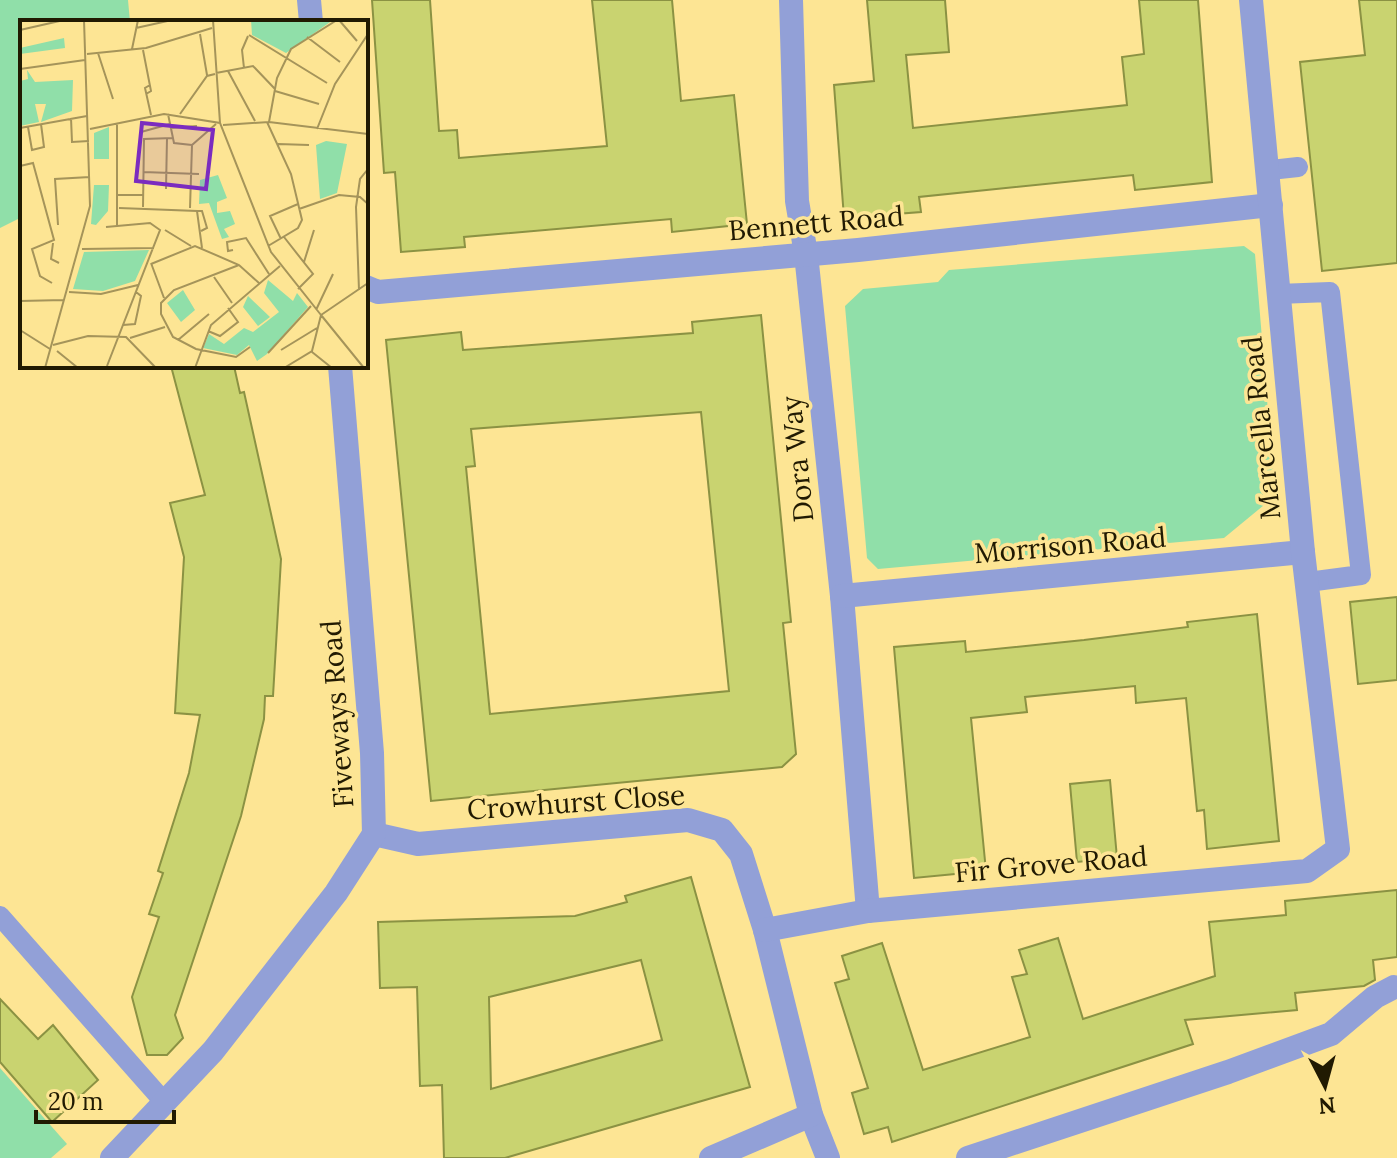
<svg xmlns="http://www.w3.org/2000/svg" width="1397" height="1158" viewBox="0 0 1397 1158" font-family="Lora,serif">
	<rect width="100%" height="100%" fill="#fde594"/>
	<g fill="#90dfa9">
		<path d="M 0,0 L 128,0 L 130,22 L 22,22 L 22,217 L 0,228 Z"/>
		<path d="M 1244,246 L 1255,254 L 1275,496 L 1224,538 L 878,569 L 867,558 L 845,306 L 863,289 L 938,282 L 949,270 Z"/>
		<path d="M 0,1068 L 67,1144 L 51,1158 L 0,1158 Z"/>
	</g>
	<g fill="#c9d370" stroke="#8b9243" stroke-width="2" fill-rule="evenodd">
		<path d="M 372,0 L 430,0 L 439,131 L 457,130 L 459,158 L 607,146 L 592,0 L 672,0 L 681,101 L 734,95 L 747,224 L 672,232 L 671,219 L 464,237 L 465,247 L 401,252 L 395,172 L 384,173 Z"/>
		<path d="M 867,0 L 945,0 L 949,52 L 906,55 L 913,128 L 1127,105 L 1122,57 L 1144,54 L 1139,0 L 1198,0 L 1212,182 L 1135,190 L 1133,175 L 919,197 L 921,212 L 844,218 L 834,85 L 874,81 Z"/>
		<path d="M 1359,0 L 1397,0 L 1397,263 L 1322,271 L 1300,62 L 1365,55 Z"/>
		<path d="M 761,315 L 791,622 L 783,623 L 796,754 L 782,767 L 431,801 L 386,340 L 461,332 L 463,350 L 693,333 L 692,322 ZM 701,412 L 729,691 L 490,714 L 466,467 L 475,466 L 471,429 Z"/>
		<path d="M 171,366 L 234,366 L 240,393 L 244,392 L 281,559 L 273,696 L 265,696 L 264,719 L 241,816 L 175,1015 L 183,1038 L 167,1055 L 147,1055 L 132,997 L 159,917 L 149,914 L 163,873 L 158,871 L 189,773 L 200,715 L 175,713 L 184,557 L 170,503 L 205,495 Z"/>
		<path d="M 1397,597 L 1397,680 L 1358,684 L 1350,602 Z"/>
		<path d="M 1257,614 L 1279,841 L 1207,849 L 1204,810 L 1197,811 L 1186,698 L 1136,703 L 1135,686 L 1025,697 L 1027,712 L 971,718 L 986,871 L 914,878 L 894,647 L 965,641 L 966,652 L 1084,640 L 1188,627 L 1187,622 Z"/>
		<path d="M 1110,780 L 1117,858 L 1077,862 L 1070,784 Z"/>
		<path d="M 691,877 L 750,1087 L 505,1158 L 444,1158 L 442,1085 L 420,1086 L 417,987 L 380,988 L 378,922 L 575,916 L 627,902 L 625,896 ZM 641,960 L 662,1040 L 491,1089 L 489,997 Z"/>
		<path d="M 1397,890 L 1397,957 L 1373,960 L 1375,980 L 1364,986 L 1295,993 L 1297,1010 L 1185,1020 L 1193,1044 L 892,1142 L 888,1127 L 864,1134 L 852,1093 L 868,1088 L 835,983 L 849,979 L 842,956 L 882,943 L 923,1070 L 1030,1037 L 1012,977 L 1027,974 L 1019,950 L 1058,938 L 1083,1019 L 1215,976 L 1209,922 L 1286,915 L 1285,901 Z"/>
		<path d="M 0,999 L 38,1039 L 53,1025 L 98,1080 L 52,1122 L 0,1062 Z"/>
	</g>
	<g fill="none" stroke-linecap="round" stroke-linejoin="round">
		<g stroke="#92a0d7" stroke-width="20">
			<path d="M 1270,170 L 1298,167"/>
			<path d="M 1278,294 L 1330,292 L 1361,575 L 1308,582"/>
			<path d="M 0,916 L 165,1103"/>
		</g>
		<g stroke="#92a0d7" stroke-width="24">
			<path d="M 309,0 L 311,22"/>
			<path d="M 791,0 L 797,201 L 806,254 L 842,596 L 868,911"/>
			<path d="M 366,287 L 378,292 L 858,250 L 1271,205"/>
			<path d="M 842,596 L 1303,552"/>
			<path d="M 374,834 L 418,844 L 688,820 L 722,830 L 741,854 L 765,930 L 811,1115 L 828,1158"/>
			<path d="M 765,930 L 868,911 L 1307,871 L 1338,849 L 1303,552 L 1251,0"/>
			<path d="M 112,1158 L 213,1051 L 336,893 L 374,834 L 372,753 L 340,366"/>
			<path d="M 711,1158 L 811,1115"/>
			<path d="M 968,1158 L 1228,1072 L 1331,1034 L 1375,997 L 1394,987"/>
		</g>
	</g>
	<g text-anchor="middle" stroke-width="7" stroke-linejoin="round" paint-order="stroke">
		<g font-size="28" fill="#211a02" stroke="#fde594">
			<text transform="translate(816 223) rotate(-5)" y="10">Bennett Road</text>
			<text transform="translate(1261 428) rotate(-96)" y="10">Marcella Road</text>
			<text transform="translate(797 459) rotate(-96)" y="10">Dora Way</text>
			<text transform="translate(1070 545) rotate(-5)" y="10">Morrison Road</text>
			<text transform="translate(337 714) rotate(-94)" y="10">Fiveways Road</text>
			<text transform="translate(576 802) rotate(-4)" y="10">Crowhurst Close</text>
			<text transform="translate(1051 864) rotate(-5)" y="10">Fir Grove Road</text>
		</g>
	</g>
	<g transform="translate(20 20)">
		<rect width="348" height="348" fill="#fde594"/>
		<path d="M 231,0 L 313,0 L 266,33 L 232,15 ZM 44,18 L 45,28 L 0,34 L 0,28 ZM 7,50 L 15,62 L 53,60 L 52,91 L 21,102 L 26,84 L 15,84 L 19,102 L 0,106 L 0,61 L 8,59 ZM 89,107 L 89,139 L 74,139 L 74,113 ZM 306,121 L 327,124 L 317,173 L 300,179 L 296,125 ZM 198,155 L 207,178 L 197,182 L 197,193 L 210,191 L 215,204 L 204,209 L 209,217 L 202,219 L 189,183 L 179,184 L 180,160 ZM 74,165 L 89,165 L 88,191 L 76,205 L 71,204 ZM 129,230 L 115,261 L 83,271 L 53,269 L 64,232 ZM 248,260 L 273,281 L 277,273 L 288,287 L 247,334 L 237,341 L 229,325 L 217,335 L 183,328 L 189,314 L 204,324 L 224,308 L 233,312 L 259,292 L 244,273 ZM 163,270 L 175,290 L 161,302 L 147,283 ZM 228,276 L 250,297 L 238,306 L 223,287 Z" fill="#90dfa9"/>
		<path fill="none" stroke="#a5945a" stroke-width="2" d="M 193,0 L 200,103M 319,0 L 337,21M 116,8 L 152,0M 0,10 L 44,0M 180,14 L 187,55M 229,15 L 307,63M 287,17 L 320,42M 112,29 L 118,0M 123,30 L 131,71 L 126,74M 78,33 L 93,79M 67,34 L 126,28 L 192,8M 224,48 L 222,30 L 228,16M 0,49 L 65,40M 208,51 L 235,101M 196,53 L 233,46 L 255,69M 130,65 L 125,68 L 131,95M 255,71 L 299,84M 148,94 L 154,123 L 172,125M 160,94 L 187,56 L 195,54M 51,98 L 52,122 L 69,121M 247,102 L 271,154 L 282,200 L 278,208 L 248,226M 249,102 L 257,58 L 271,29 L 317,0M 97,103 L 97,205M 203,105 L 249,102 L 348,114M 8,107 L 12,130 L 24,127 L 21,104M 0,108 L 67,96M 151,108 L 177,106M 70,109 L 144,94 L 200,103 L 251,232 L 301,295M 297,109 L 315,64 L 348,14M 121,112 L 150,104M 258,124 L 289,125M 0,146 L 13,143 L 34,220 L 12,229 L 20,256 L 32,263M 123,152 L 179,154M 146,169 L 147,118M 98,175 L 123,175M 123,187 L 124,119 L 153,118M 99,188 L 177,191 L 182,228M 170,188 L 172,125 L 196,104M 279,189 L 319,175 L 340,177 L 348,184M 177,191 L 182,191 L 187,208 L 181,211M 38,205 L 35,159 L 70,157M 86,207 L 130,203 L 140,210 L 87,346M 145,210 L 171,226M 264,217 L 293,254 L 278,269M 261,219 L 250,196 L 278,184M 33,223 L 31,239 L 39,243M 62,229 L 134,228M 213,230 L 208,231 L 207,222 L 226,218 L 249,254M 284,242 L 294,210M 131,243 L 144,278M 131,244 L 175,226 L 219,245 L 239,263M 219,245 L 154,270 L 141,283 L 141,294 L 153,317 L 176,329 L 216,337 L 230,327M 194,257 L 212,283M 339,270 L 336,187 L 340,159 L 348,149M 49,272 L 81,274 L 118,265M 0,281 L 44,280M 296,290 L 313,254M 301,295 L 344,348M 103,305 L 115,304 L 121,276 L 116,272M 0,310 L 30,329M 188,311 L 200,316 L 218,302 L 208,288M 110,318 L 145,307M 158,320 L 189,294M 33,325 L 68,316 L 106,317 L 136,348M 261,330 L 297,308M 37,331 L 58,348M 292,332 L 312,348M 248,333 L 291,286M 25,348 L 70,186 L 64,0M 72,348 L 111,348M 175,348 L 191,305 L 260,246M 264,348 L 292,331 L 301,295 L 348,263"/>
		<path fill="#7b2cbf" fill-opacity="0.15" stroke="#7b2cbf" stroke-width="4" d="M 122,103 L 193,110 L 186,169 L 116,161 Z"/>
		<rect width="348" height="348" fill="none" stroke="#211a02" stroke-width="4"/>
	</g>
	<g transform="translate(1325 1086) rotate(174)" stroke="#fde594" stroke-width="6" paint-order="stroke">
	<path d="M0-6L14 30L0 20L-14 30Z" fill="#211a02"/>
	<text y="-12" font-size="22" font-weight="bold" text-anchor="middle" fill="#211a02">N</text>
	</g>
	<path d="M36 1110v12h138v-12" fill="none" stroke="#211a02" stroke-width="4"/>
	<text x="48" y="1110" font-size="24" fill="#211a02" stroke="#fde594" stroke-width="6" paint-order="stroke">20 m</text>
</svg>
